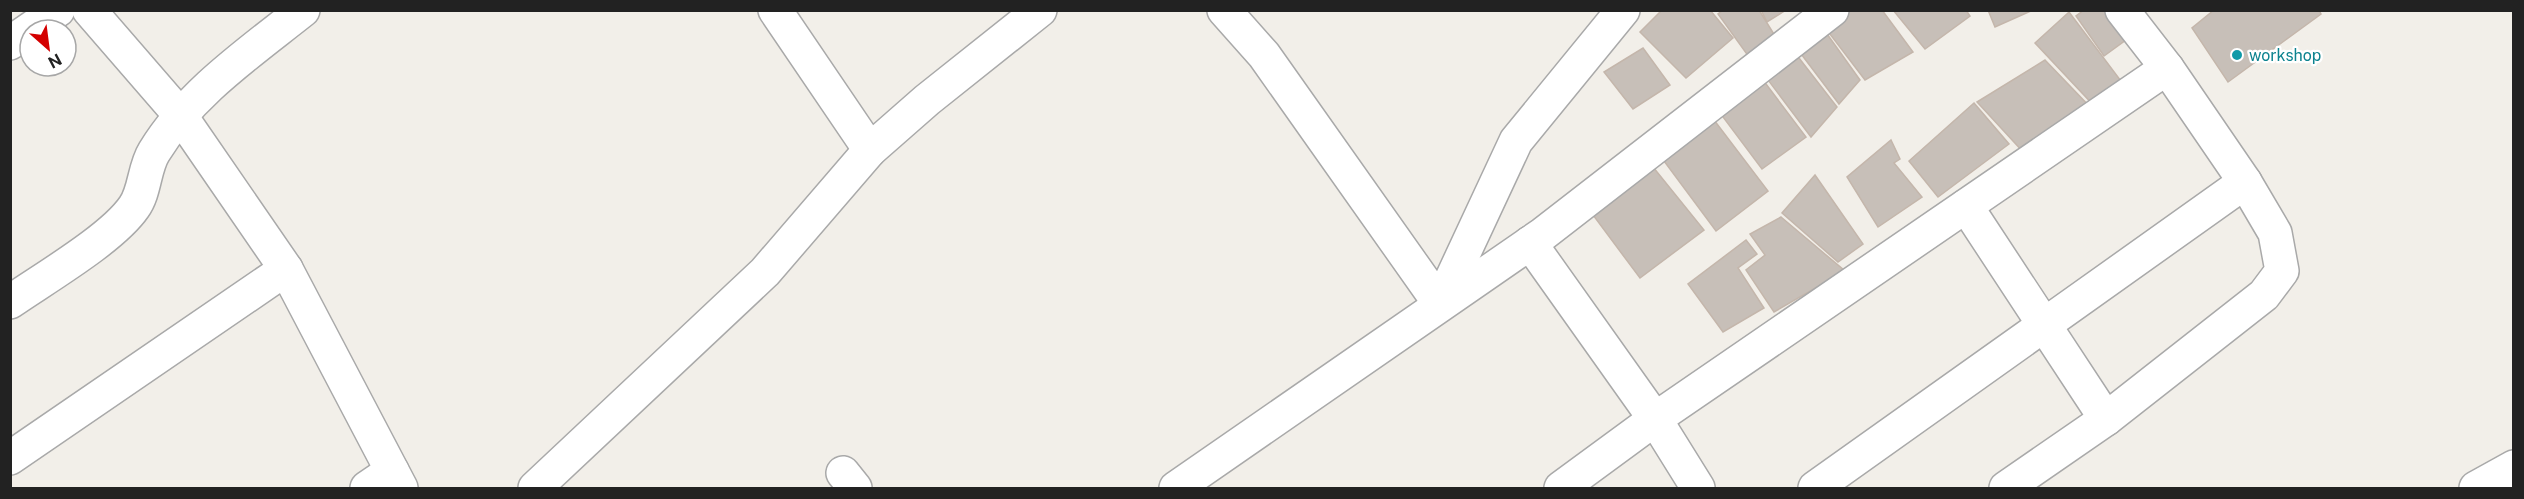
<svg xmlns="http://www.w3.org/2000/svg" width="2524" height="499" viewBox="0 0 2524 499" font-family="'Public Sans',sans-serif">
	<rect width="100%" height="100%" fill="#f2efe9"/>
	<g fill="#c7bfb8" stroke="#c4b6ab" stroke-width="1.5">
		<path d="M 1662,10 L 1710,10 L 1733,38 L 1686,78 L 1640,32 Z"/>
		<path d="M 1723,10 L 1759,10 L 1780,44 L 1754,64 L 1718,14 Z"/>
		<path d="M 1761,10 L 1786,10 L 1767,22 Z"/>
		<path d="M 1842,10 L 1882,10 L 1913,52 L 1865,80 L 1823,25 Z"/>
		<path d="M 1893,10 L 1966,10 L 1970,16 L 1925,49 Z"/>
		<path d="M 1988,10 L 2033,10 L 1995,27 Z"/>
		<path d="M 2084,10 L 2112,10 L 2130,37 L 2104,56 L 2076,16 Z"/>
		<path d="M 2214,10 L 2319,10 L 2321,14 L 2228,82 L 2192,28 Z"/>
		<path d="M 2069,12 L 2127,89 L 2098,110 L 2035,43 Z"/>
		<path d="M 1822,27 L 1860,80 L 1839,104 L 1795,46 Z"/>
		<path d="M 1643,48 L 1670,85 L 1633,109 L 1604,72 Z"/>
		<path d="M 1792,49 L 1837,107 L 1811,137 L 1762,72 Z"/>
		<path d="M 2045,60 L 2092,109 L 2025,154 L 1977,102 Z"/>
		<path d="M 1763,80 L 1806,137 L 1762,169 L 1720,113 Z"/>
		<path d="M 1974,103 L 2009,144 L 1938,197 L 1909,161 Z"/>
		<path d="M 1714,120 L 1768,191 L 1716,231 L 1661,157 Z"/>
		<path d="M 1891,140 L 1900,159 L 1894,163 L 1922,197 L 1878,227 L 1847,177 Z"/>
		<path d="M 1653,167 L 1704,230 L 1640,278 L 1593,215 Z"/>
		<path d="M 1815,175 L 1863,244 L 1838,262 L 1782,213 Z"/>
		<path d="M 1781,217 L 1845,271 L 1774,312 L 1746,270 L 1765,255 L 1750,234 Z"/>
		<path d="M 1746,240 L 1757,254 L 1738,268 L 1764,308 L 1723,332 L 1688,284 Z"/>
	</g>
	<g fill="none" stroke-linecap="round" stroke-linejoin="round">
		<defs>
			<g id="minor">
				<path d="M 89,10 L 180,115 L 286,269 L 401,488"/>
				<path d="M 775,10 L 870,150"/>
				<path d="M 1224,10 L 1264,55 L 1440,304 L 1516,141 L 1623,10"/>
				<path d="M 10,43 L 58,10"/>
				<path d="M 1966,206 L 2106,419"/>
				<path d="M 1530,243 L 1655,419 L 1698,488"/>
				<path d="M 10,302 C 43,279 112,239 134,207 C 145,192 144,168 154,152 C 190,93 249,53 303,10"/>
				<path d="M 10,458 L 286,269"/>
				<path d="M 843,473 L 855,488"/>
				<path d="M 367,488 L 392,471"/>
				<path d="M 535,488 L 765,272 L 870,150 L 927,100 L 1040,10"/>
				<path d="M 1176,488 L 1543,234 L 1832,10"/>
				<path d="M 1561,488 L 1655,419 L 2167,68"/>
				<path d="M 1815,488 L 2245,182"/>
				<path d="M 2006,488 L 2106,419 L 2264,295 L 2282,271 L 2275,233 L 2245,182 L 2167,68 L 2122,10"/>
				<path d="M 2476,488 L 2514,467"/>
			</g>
		</defs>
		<use href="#minor" stroke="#a9a9a9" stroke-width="36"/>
		<use href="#minor" stroke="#fff" stroke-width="33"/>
	</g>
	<circle fill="#0f9aa8" stroke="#fff" stroke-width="2" cx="2237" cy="55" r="6"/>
	<g text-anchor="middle" stroke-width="4.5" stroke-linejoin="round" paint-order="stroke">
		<g font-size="16" fill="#0d838f" stroke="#fff" text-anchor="start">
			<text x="2249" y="61">workshop</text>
		</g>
	</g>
	<rect width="2524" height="499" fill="none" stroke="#222222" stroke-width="24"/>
	<g transform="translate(48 48) rotate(152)"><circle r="28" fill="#ffffff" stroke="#a7a7a7" stroke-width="1.5"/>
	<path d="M0-4.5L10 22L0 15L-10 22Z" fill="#d40000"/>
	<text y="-9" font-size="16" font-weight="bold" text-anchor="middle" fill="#222222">N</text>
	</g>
</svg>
